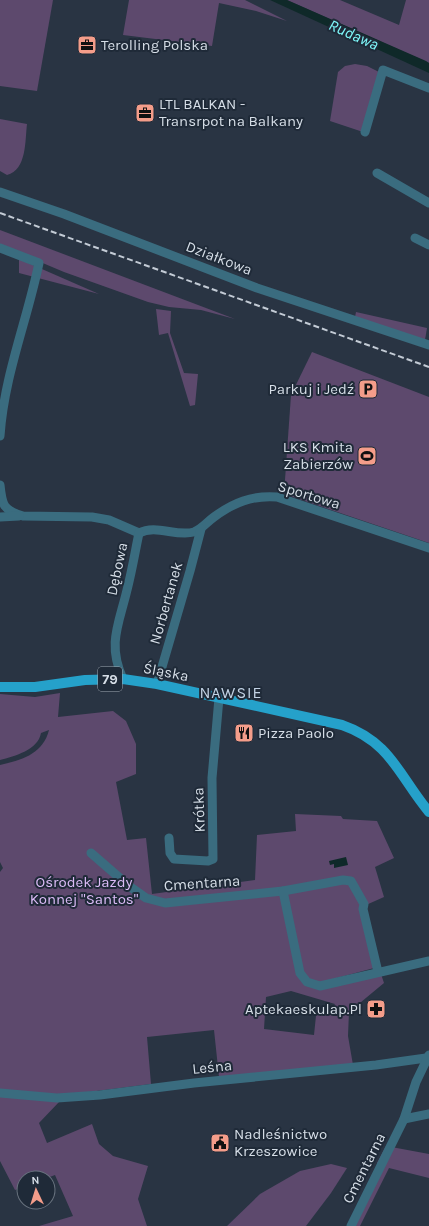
<svg xmlns="http://www.w3.org/2000/svg" width="429" height="1226" viewBox="0 0 429 1226" font-family="Karla,sans-serif">
	<rect width="100%" height="100%" fill="#293443"/>
	<g fill="#5d496d" fill-rule="evenodd">
		<path d="M 0,0 L 53,0 L 37,91 L 0,86 Z"/>
		<path d="M 129,0 L 245,0 L 287,21 L 256,11 L 219,3 L 212,46 L 123,35 Z"/>
		<path d="M 287,0 L 340,0 L 399,25 L 406,0 L 429,0 L 429,63 Z"/>
		<path d="M 355,64 L 367,66 L 379,72 L 363,132 L 330,121 L 338,72 L 345,66 Z"/>
		<path d="M 0,119 L 27,124 C 25,140 27,170 7,175 L 0,171 Z"/>
		<path d="M 0,230 L 235,319 L 201,310 L 169,307 L 148,302 L 64,272 L 0,245 Z"/>
		<path d="M 19,259 L 99,294 L 19,273 Z"/>
		<path d="M 156,309 L 171,311 L 170,333 L 184,373 L 198,374 L 195,405 L 190,406 L 168,333 L 159,335 Z"/>
		<path d="M 356,312 L 427,328 L 425,340 L 355,317 Z"/>
		<path d="M 312,352 L 429,397 L 429,543 L 284,494 L 291,395 Z"/>
		<path d="M 60,693 L 58,717 L 113,711 L 126,721 L 136,744 L 136,774 L 116,782 L 127,840 L 146,838 L 152,894 L 255,880 L 257,835 L 296,831 L 295,814 L 341,816 L 343,819 L 377,821 L 394,858 L 375,867 L 384,897 L 366,905 L 374,968 L 311,985 L 381,974 L 384,983 L 349,1012 L 348,1036 L 353,1065 L 219,1077 L 214,1030 L 147,1037 L 151,1084 L 73,1094 L 59,1102 L 39,1123 L 47,1143 L 92,1124 L 99,1144 L 113,1156 L 148,1166 L 138,1199 L 147,1226 L 39,1226 L 73,1216 L 55,1175 L 47,1178 L 24,1178 L 24,1187 L 15,1190 L 0,1161 L 0,872 L 3,868 L 0,862 L 0,765 C 22,760 43,754 49,730 L 41,733 C 38,750 15,756 0,760 L 0,694 L 35,697 ZM 291,991 L 335,1004 L 332,1009 L 317,1006 L 314,1035 L 264,1029 L 266,997 Z"/>
		<path d="M 386,1146 L 429,1154 L 429,1178 L 389,1168 L 360,1226 L 354,1226 L 383,1166 L 377,1163 Z"/>
		<path d="M 331,1164 L 347,1168 L 331,1193 L 306,1226 L 227,1226 L 260,1194 L 300,1171 Z"/>
	</g>
	<g fill="#0f2929">
		<path d="M 270,0 L 287,0 L 426,61 L 429,63 L 429,73 Z"/>
		<path d="M 346,857 L 348,865 L 334,868 L 334,864 L 330,865 L 329,861 Z"/>
	</g>
	<g fill="none" stroke-linecap="round" stroke-linejoin="round">
		<g stroke="#3a6c7f" stroke-width="9">
			<path d="M 365,132 L 383,70 L 429,88"/>
			<path d="M 377,173 L 429,203"/>
			<path d="M 0,192 L 64,214 L 257,288 L 429,345"/>
			<path d="M 415,238 L 429,245"/>
			<path d="M 0,248 L 39,263 C 27,321 4,376 0,436"/>
			<path d="M 0,485 C 2,505 3,510 23,516 L 92,517 L 109,520 L 139,533"/>
			<path d="M 0,517 L 19,516"/>
			<path d="M 139,533 C 156,524 176,537 194,532 C 202,529 207,522 214,517 C 233,503 252,495 277,497 L 429,548"/>
			<path d="M 123,679 C 107,644 119,624 127,590 C 132,571 135,552 139,533"/>
			<path d="M 157,684 L 190,571 L 201,529"/>
			<path d="M 169,838 L 170,853 L 174,859 L 208,861 L 213,859 L 212,778 L 219,698"/>
			<path d="M 91,853 L 129,886 L 146,898 L 165,903 L 283,891"/>
			<path d="M 378,972 L 363,909 L 364,904 L 351,881 L 343,880 L 283,891 L 300,973 L 307,982 L 320,986 L 429,961"/>
			<path d="M 0,1093 L 57,1098 L 100,1095 L 194,1083 L 376,1065 L 426,1058"/>
			<path d="M 404,1119 L 429,1114"/>
			<path d="M 351,1226 L 404,1119 L 416,1082 L 429,1055"/>
		</g>
		<path stroke="#25a1ca" stroke-width="10" d="M 0,687 L 35,687 L 85,680 L 123,679 L 157,684 L 342,725 C 391,742 399,776 429,812"/>
		<path stroke="#c3cbd5" stroke-width="2" stroke-dasharray="6 3" stroke-linecap="butt" d="M 0,213 L 429,367"/>
	</g>
	<defs>
		<symbol id="office-square" viewBox="-11 -11 22 22"><rect x="-9" y="-9" width="18" height="18" rx="4" fill="#f49d8a" stroke="#1f2a38"/><path d="M-6-3h4V-5.5h4V-3h4V5H-6ZM-1-4.5V-3h2v-1.5ZM-6 0V1H6V0Z" fill="#111"/></symbol>
		<symbol id="parking-square" viewBox="-11 -11 22 22"><rect x="-9" y="-9" width="18" height="18" rx="4" fill="#f49d8a" stroke="#1f2a38"/><path d="M-3.5-5.5H1a3.5 3.5 0 0 1 0 7H-1V5.5H-3.5ZM-1-3.4V-.6H.8a1.4 1.4 0 0 0 0-2.8Z" fill="#111"/></symbol>
		<symbol id="stadium-square" viewBox="-11 -11 22 22"><rect x="-9" y="-9" width="18" height="18" rx="4" fill="#f49d8a" stroke="#1f2a38"/><path d="M0-5a6.5 5 0 1 0 0 10a6.5 5 0 1 0 0-10ZM-3.5-1.8h7v3.6h-7Z" fill="#111"/></symbol>
		<symbol id="restaurant-square" viewBox="-11 -11 22 22"><rect x="-9" y="-9" width="18" height="18" rx="4" fill="#f49d8a" stroke="#1f2a38"/><path d="M-5-6h1v4h1v-4h1v4h1v-4h1v5L-1.5 .5V6h-2V.5L-5-1ZM5-6V6H3V1.5H1.5Q1.5-4 5-6Z" fill="#111"/></symbol>
		<symbol id="pharmacy-square" viewBox="-11 -11 22 22"><rect x="-9" y="-9" width="18" height="18" rx="4" fill="#f49d8a" stroke="#1f2a38"/><path d="M-2-6h4v4h4v4h-4v4h-4v-4h-4v-4h4Z" fill="#111"/></symbol>
		<symbol id="civic-square" viewBox="-11 -11 22 22"><rect x="-9" y="-9" width="18" height="18" rx="4" fill="#f49d8a" stroke="#1f2a38"/><path d="M-.6-6.5H3V-4.5H.6V-3L4-1V1h2V6H-6V1h2V-1L-.6-3ZM-1.2 2.5V6h2.4V2.5Z" fill="#111"/></symbol>
	</defs>
	<g fill-rule="evenodd">
		<use href="#office-square" x="76" y="34" width="22" height="22"/>
		<use href="#office-square" x="134" y="102" width="22" height="22"/>
		<use href="#parking-square" x="357" y="378" width="22" height="22"/>
		<use href="#stadium-square" x="356" y="445" width="22" height="22"/>
		<use href="#restaurant-square" x="233" y="722" width="22" height="22"/>
		<use href="#pharmacy-square" x="365" y="998" width="22" height="22"/>
		<use href="#civic-square" x="209" y="1132" width="22" height="22"/>
	</g>
	<g text-anchor="middle" stroke-width="4" stroke-linejoin="round" paint-order="stroke">
		<rect fill="#1f2a38" stroke="#9fa8b2" stroke-width="1" x="98" y="667" width="24" height="24" rx="3"/>
		<g font-size="14" font-weight="bold" fill="#d6dee7">
			<text x="110" y="684">79</text>
		</g>
		<g font-size="15" fill="#d6dee7" stroke="#1f2a38" text-anchor="start">
			<text x="101" y="50">Terolling Polska</text>
			<text x="159" y="109">LTL BALKAN -<tspan x="159" dy="17">Transrpot na Balkany</tspan></text>
			<text x="354" y="394" text-anchor="end">Parkuj i Jedź</text>
			<text x="353" y="452" text-anchor="end">LKS Kmita<tspan x="353" dy="17">Zabierzów</tspan></text>
			<text x="258" y="738">Pizza Paolo</text>
			<text x="362" y="1014" text-anchor="end">Aptekaeskulap.Pl</text>
			<text x="234" y="1139">Nadleśnictwo<tspan x="234" dy="17">Krzeszowice</tspan></text>
		</g>
		<g font-size="15" fill="#d6dee7" stroke="#1f2a38">
			<text transform="translate(219 258) rotate(21)" y="5">Działkowa</text>
			<text transform="translate(309 495) rotate(17)" y="5">Sportowa</text>
			<text transform="translate(117 569) rotate(-78)" y="5">Dębowa</text>
			<text transform="translate(166 603) rotate(-74)" y="5">Norbertanek</text>
			<text transform="translate(166 672) rotate(11)" y="5">Śląska</text>
			<text transform="translate(199 810) rotate(-92)" y="5">Krótka</text>
			<text transform="translate(202 883) rotate(-4)" y="5">Cmentarna</text>
			<text transform="translate(212 1067) rotate(-6)" y="5">Leśna</text>
			<text transform="translate(364 1168) rotate(-63)" y="5">Cmentarna</text>
		</g>
		<g font-size="15" fill="#dcbcf7" stroke="#1f2a38">
			<text x="84" y="887">Ośrodek Jazdy<tspan x="84" dy="17">Konnej "Santos"</tspan></text>
		</g>
		<g font-size="16" font-style="italic" fill="#7ff8fb" stroke="#1f2a38">
			<text transform="translate(354 34) rotate(24)" y="6">Rudawa</text>
		</g>
		<g font-size="16" letter-spacing="1" fill="#c3d3e5" stroke="#1f2a38">
			<text x="231" y="698">NAWSIE</text>
		</g>
	</g>
	<g transform="translate(36 1190) rotate(356)"><circle r="19" fill="#1f2a38" stroke="#68727e"/>
	<path d="M0-3L7 15L0 10L-7 15Z" fill="#f49d8a"/>
	<text y="-6" font-size="11" font-weight="bold" text-anchor="middle" fill="#d6dee7">N</text>
	</g>
</svg>
